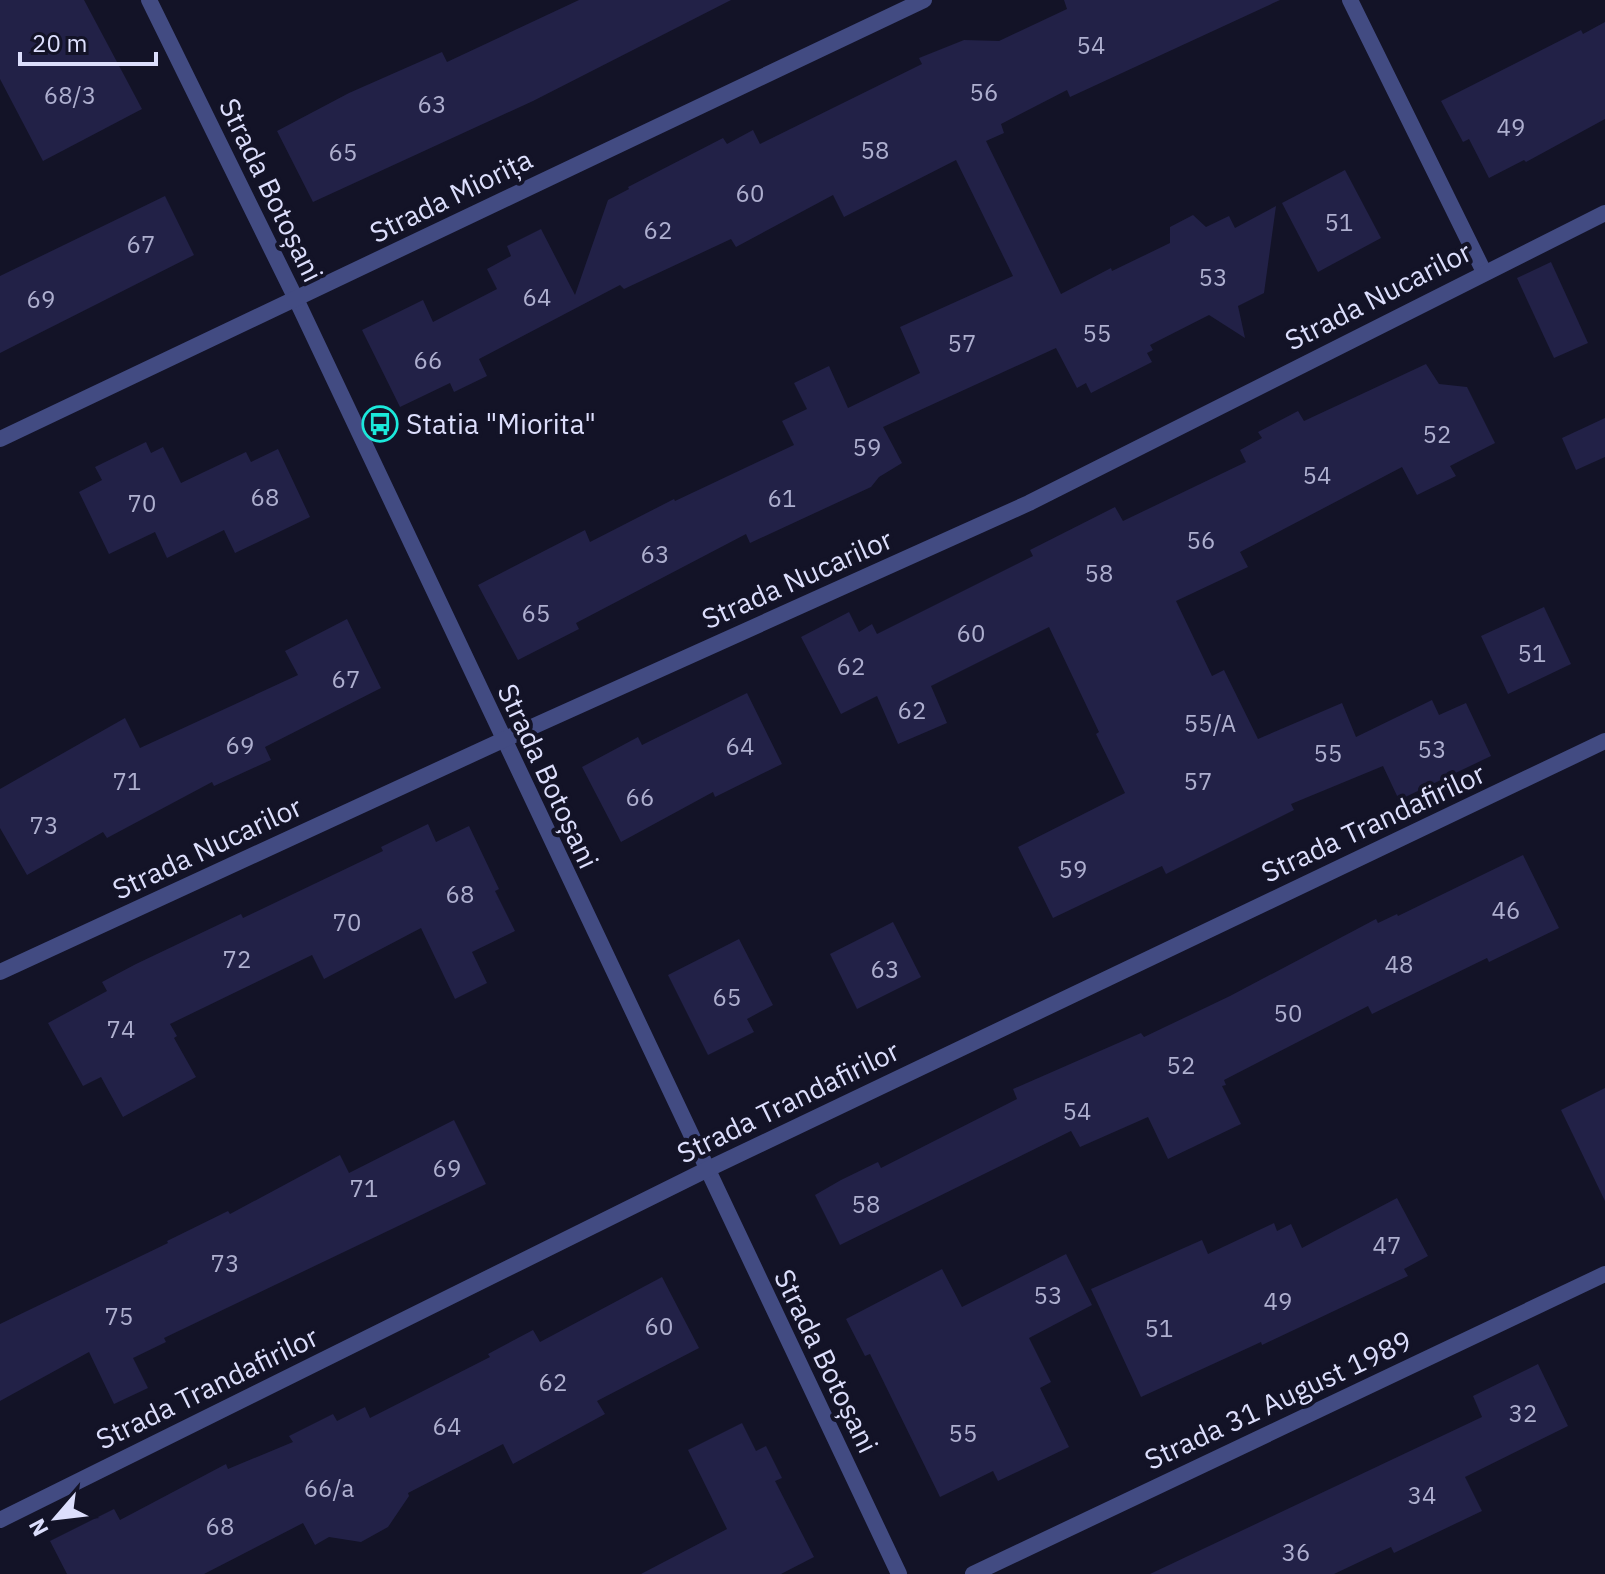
<svg xmlns="http://www.w3.org/2000/svg" width="1605" height="1574" viewBox="0 0 1605 1574" font-family="'IBM Plex Sans',sans-serif">
	<rect width="100%" height="100%" fill="#131327"/>
	<g fill="#222147">
		<path d="M 0,0 L 84,0 L 142,109 L 43,161 L 0,79 Z"/>
		<path d="M 579,0 L 731,0 L 533,101 L 313,202 L 277,131 L 349,93 L 442,52 L 447,62 Z"/>
		<path d="M 1064,0 L 1280,0 L 1070,97 L 1067,90 L 1001,124 L 1004,133 L 986,141 L 1061,294 L 1111,268 L 1112,271 L 1170,243 L 1170,227 L 1193,215 L 1206,227 L 1229,216 L 1235,228 L 1276,206 L 1264,293 L 1238,306 L 1245,338 L 1209,315 L 1150,345 L 1153,350 L 1147,353 L 1152,362 L 1091,393 L 1086,383 L 1077,388 L 1056,348 L 883,427 L 902,463 L 879,477 L 871,487 L 750,543 L 746,534 L 576,623 L 579,629 L 518,660 L 478,585 L 585,530 L 590,542 L 674,499 L 675,501 L 794,445 L 782,421 L 807,409 L 794,383 L 829,366 L 848,408 L 920,373 L 900,327 L 1013,276 L 956,160 L 844,217 L 833,195 L 736,247 L 731,239 L 624,289 L 620,285 L 479,359 L 487,376 L 454,392 L 450,383 L 400,407 L 362,330 L 423,300 L 433,322 L 497,289 L 487,269 L 511,256 L 507,246 L 541,229 L 575,295 L 608,200 L 629,189 L 628,187 L 723,138 L 727,144 L 753,130 L 760,144 L 922,64 L 919,58 L 964,40 L 999,41 L 1067,9 Z"/>
		<path d="M 1605,22 L 1605,119 L 1526,162 L 1524,160 L 1489,178 L 1469,139 L 1463,142 L 1441,101 L 1581,30 L 1583,34 Z"/>
		<path d="M 1345,170 L 1381,238 L 1318,272 L 1282,203 Z"/>
		<path d="M 165,196 L 194,255 L 0,353 L 0,276 Z"/>
		<path d="M 1551,262 L 1588,343 L 1554,358 L 1517,278 Z"/>
		<path d="M 1426,364 L 1439,384 L 1467,387 L 1495,443 L 1450,466 L 1456,476 L 1417,495 L 1402,467 L 1240,552 L 1248,567 L 1176,601 L 1212,676 L 1224,670 L 1258,739 L 1342,703 L 1356,737 L 1432,700 L 1439,715 L 1466,703 L 1491,756 L 1399,800 L 1383,766 L 1291,804 L 1294,810 L 1166,874 L 1162,866 L 1053,918 L 1018,847 L 1125,793 L 1096,734 L 1099,732 L 1049,627 L 931,686 L 947,723 L 898,744 L 877,696 L 841,714 L 801,637 L 849,612 L 859,632 L 872,624 L 877,634 L 1033,556 L 1030,550 L 1115,507 L 1123,521 L 1246,462 L 1240,450 L 1262,438 L 1258,432 L 1298,411 L 1304,421 Z"/>
		<path d="M 1605,418 L 1605,457 L 1576,470 L 1562,438 Z"/>
		<path d="M 146,442 L 151,453 L 163,447 L 181,483 L 246,452 L 251,462 L 278,449 L 310,517 L 235,553 L 224,530 L 167,558 L 155,532 L 109,554 L 79,492 L 102,480 L 95,467 Z"/>
		<path d="M 1544,607 L 1571,664 L 1508,694 L 1481,636 Z"/>
		<path d="M 347,619 L 381,688 L 265,747 L 271,760 L 214,786 L 212,782 L 107,838 L 103,832 L 27,875 L 0,828 L 0,789 L 125,718 L 140,748 L 298,675 L 285,651 Z"/>
		<path d="M 747,693 L 782,764 L 715,797 L 713,792 L 621,842 L 582,767 L 638,737 L 642,745 Z"/>
		<path d="M 428,824 L 436,842 L 469,826 L 499,889 L 495,891 L 515,931 L 472,952 L 487,983 L 455,999 L 421,928 L 324,979 L 312,955 L 170,1024 L 177,1036 L 174,1038 L 196,1077 L 123,1117 L 101,1077 L 83,1086 L 48,1023 L 107,991 L 102,982 L 136,964 L 241,914 L 243,918 L 383,851 L 381,847 Z"/>
		<path d="M 1523,855 L 1559,928 L 1489,962 L 1487,958 L 1372,1014 L 1368,1006 L 1224,1080 L 1226,1085 L 1222,1086 L 1241,1124 L 1168,1159 L 1148,1117 L 1080,1147 L 1071,1131 L 840,1245 L 815,1195 L 841,1180 L 878,1162 L 881,1168 L 1017,1099 L 1013,1089 L 1141,1033 L 1144,1037 L 1230,996 L 1376,919 L 1378,923 L 1397,914 L 1398,916 Z"/>
		<path d="M 893,922 L 921,977 L 857,1009 L 830,954 Z"/>
		<path d="M 739,939 L 773,1005 L 747,1019 L 754,1032 L 708,1055 L 668,975 Z"/>
		<path d="M 1605,1088 L 1605,1201 L 1561,1110 Z"/>
		<path d="M 454,1120 L 486,1184 L 164,1338 L 166,1342 L 133,1358 L 148,1388 L 114,1404 L 89,1352 L 0,1401 L 0,1324 L 168,1243 L 167,1241 L 228,1211 L 230,1214 L 340,1155 L 349,1173 Z"/>
		<path d="M 1397,1198 L 1428,1256 L 1404,1269 L 1408,1276 L 1262,1345 L 1261,1342 L 1141,1397 L 1091,1289 L 1202,1240 L 1208,1254 L 1274,1223 L 1277,1231 L 1291,1224 L 1302,1248 Z"/>
		<path d="M 1066,1254 L 1092,1305 L 1029,1338 L 1051,1382 L 1040,1388 L 1069,1447 L 998,1481 L 993,1471 L 940,1497 L 870,1354 L 865,1356 L 846,1319 L 942,1269 L 962,1307 Z"/>
		<path d="M 662,1277 L 699,1348 L 597,1401 L 605,1414 L 513,1464 L 503,1444 L 408,1493 L 409,1496 L 388,1527 L 361,1542 L 329,1537 L 315,1545 L 303,1523 L 204,1574 L 67,1574 L 50,1541 L 114,1509 L 120,1520 L 226,1464 L 228,1469 L 293,1442 L 289,1436 L 333,1414 L 337,1421 L 365,1407 L 370,1418 L 490,1357 L 488,1354 L 533,1330 L 540,1342 Z"/>
		<path d="M 1538,1364 L 1568,1426 L 1465,1477 L 1482,1511 L 1394,1553 L 1391,1547 L 1334,1574 L 1150,1574 L 1482,1417 L 1473,1396 Z"/>
		<path d="M 742,1423 L 756,1451 L 766,1446 L 782,1478 L 775,1481 L 814,1557 L 781,1574 L 641,1574 L 727,1529 L 688,1450 Z"/>
	</g>
	<g fill="none" stroke-linecap="round" stroke-linejoin="round">
		<g stroke="#424b82" stroke-width="16">
			<path d="M 149,0 L 296,299 L 899,1574"/>
			<path d="M 1350,0 L 1484,272"/>
			<path d="M 0,439 L 924,0"/>
			<path d="M 0,972 L 503,740 L 1029,503 L 1605,213"/>
			<path d="M 0,1520 L 706,1170 L 1605,741"/>
			<path d="M 973,1574 L 1605,1274"/>
		</g>
	</g>
	<defs>
		<symbol id="bus-ring" viewBox="-11 -11 22 22"><circle r="9.5" fill="#131327" stroke="#1be9db" stroke-width="1.5"/><path d="M-5-6H5V4H4V6H2V4H-2V6H-4V4H-5ZM-3.5-4V0h7V-4ZM-3.5 1.2v1.5H-2V1.2ZM2 1.2v1.5H3.5V1.2Z" fill="#1be9db"/></symbol>
	</defs>
	<g fill-rule="evenodd">
		<use href="#bus-ring" x="360" y="404" width="40" height="40"/>
	</g>
	<g text-anchor="middle" stroke-width="8" stroke-linejoin="round" paint-order="stroke">
		<g font-size="24" fill="#aeafcf">
			<text x="1091" y="54">54</text>
			<text x="984" y="101">56</text>
			<text x="70" y="104">68/3</text>
			<text x="432" y="113">63</text>
			<text x="1511" y="136">49</text>
			<text x="875" y="159">58</text>
			<text x="343" y="161">65</text>
			<text x="750" y="202">60</text>
			<text x="1339" y="231">51</text>
			<text x="658" y="239">62</text>
			<text x="141" y="253">67</text>
			<text x="1213" y="286">53</text>
			<text x="537" y="306">64</text>
			<text x="41" y="308">69</text>
			<text x="1097" y="342">55</text>
			<text x="962" y="352">57</text>
			<text x="428" y="369">66</text>
			<text x="1437" y="443">52</text>
			<text x="867" y="456">59</text>
			<text x="1317" y="484">54</text>
			<text x="265" y="506">68</text>
			<text x="782" y="507">61</text>
			<text x="142" y="512">70</text>
			<text x="1201" y="549">56</text>
			<text x="655" y="563">63</text>
			<text x="1099" y="582">58</text>
			<text x="536" y="622">65</text>
			<text x="971" y="642">60</text>
			<text x="1532" y="662">51</text>
			<text x="851" y="675">62</text>
			<text x="346" y="688">67</text>
			<text x="912" y="719">62</text>
			<text x="1210" y="732">55/A</text>
			<text x="240" y="754">69</text>
			<text x="740" y="755">64</text>
			<text x="1432" y="758">53</text>
			<text x="1328" y="762">55</text>
			<text x="127" y="790">71</text>
			<text x="1198" y="790">57</text>
			<text x="640" y="806">66</text>
			<text x="44" y="834">73</text>
			<text x="1073" y="878">59</text>
			<text x="460" y="903">68</text>
			<text x="1506" y="919">46</text>
			<text x="347" y="931">70</text>
			<text x="237" y="968">72</text>
			<text x="1399" y="973">48</text>
			<text x="885" y="978">63</text>
			<text x="727" y="1006">65</text>
			<text x="1288" y="1022">50</text>
			<text x="121" y="1038">74</text>
			<text x="1181" y="1074">52</text>
			<text x="1077" y="1120">54</text>
			<text x="447" y="1177">69</text>
			<text x="364" y="1197">71</text>
			<text x="866" y="1213">58</text>
			<text x="1387" y="1254">47</text>
			<text x="225" y="1272">73</text>
			<text x="1048" y="1304">53</text>
			<text x="1278" y="1310">49</text>
			<text x="119" y="1325">75</text>
			<text x="659" y="1335">60</text>
			<text x="1159" y="1337">51</text>
			<text x="553" y="1391">62</text>
			<text x="1523" y="1422">32</text>
			<text x="447" y="1435">64</text>
			<text x="963" y="1442">55</text>
			<text x="329" y="1497">66/a</text>
			<text x="1422" y="1504">34</text>
			<text x="220" y="1535">68</text>
			<text x="1296" y="1561">36</text>
		</g>
		<g font-size="28" fill="#dcdefc" stroke="#131327">
			<text transform="translate(271 190) rotate(64)" y="10">Strada Botoșani</text>
			<text transform="translate(451 196) rotate(-26)" y="10">Strada Miorița</text>
			<text transform="translate(1378 296) rotate(-27)" y="10">Strada Nucarilor</text>
			<text transform="translate(797 579) rotate(-24)" y="10">Strada Nucarilor</text>
			<text transform="translate(548 776) rotate(65)" y="10">Strada Botoșani</text>
			<text transform="translate(1373 823) rotate(-25)" y="10">Strada Trandafirilor</text>
			<text transform="translate(207 848) rotate(-25)" y="10">Strada Nucarilor</text>
			<text transform="translate(788 1102) rotate(-26)" y="10">Strada Trandafirilor</text>
			<text transform="translate(826 1361) rotate(64)" y="10">Strada Botoșani</text>
			<text transform="translate(207 1388) rotate(-26)" y="10">Strada Trandafirilor</text>
			<text transform="translate(1278 1400) rotate(-25)" y="10">Strada 31 August 1989</text>
		</g>
		<g font-size="28" fill="#dcdefc" stroke="#131327" text-anchor="start">
			<text x="406" y="434">Statia "Miorita"</text>
		</g>
	</g>
	<g transform="translate(56 1518) rotate(242)" stroke="#131327" stroke-width="6" paint-order="stroke">
	<path d="M0-6L14 30L0 20L-14 30Z" fill="#dcdefc"/>
	<text y="-12" font-size="22" font-weight="bold" text-anchor="middle" fill="#dcdefc">N</text>
	</g>
	<path d="M20 52v12h136v-12" fill="none" stroke="#dcdefc" stroke-width="4"/>
	<text x="32" y="52" font-size="24" fill="#dcdefc" stroke="#131327" stroke-width="6" paint-order="stroke">20 m</text>
</svg>
